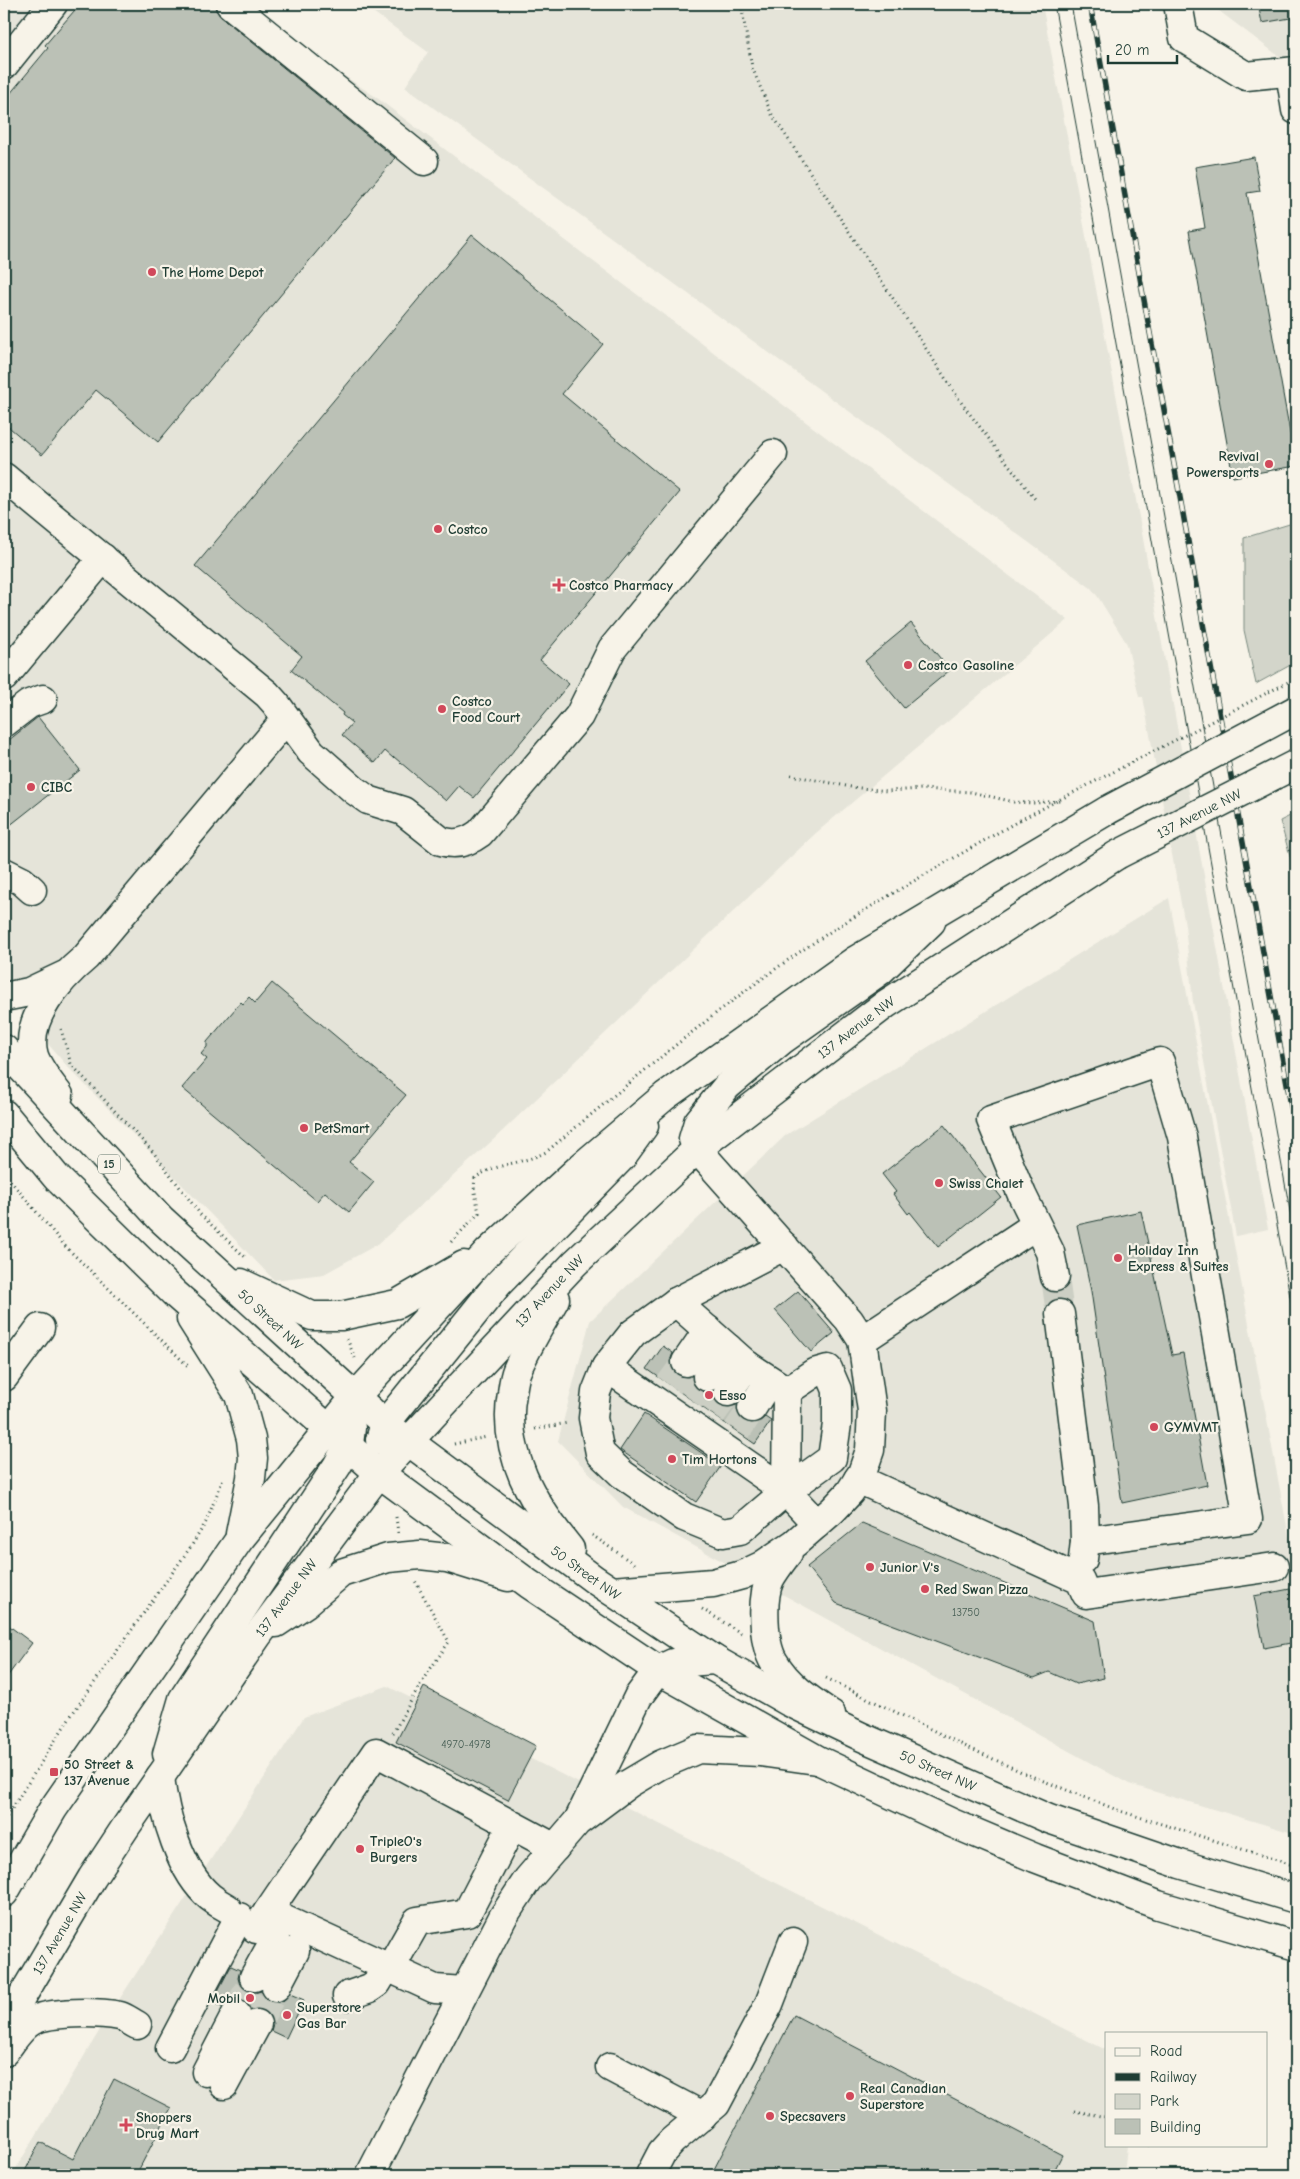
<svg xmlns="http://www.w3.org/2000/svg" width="1300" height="2179" viewBox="0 0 1300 2179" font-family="'Comic Neue',sans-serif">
	<rect width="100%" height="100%" fill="#f7f3e8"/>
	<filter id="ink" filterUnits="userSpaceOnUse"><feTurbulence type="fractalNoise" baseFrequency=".02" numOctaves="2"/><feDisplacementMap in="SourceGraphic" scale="10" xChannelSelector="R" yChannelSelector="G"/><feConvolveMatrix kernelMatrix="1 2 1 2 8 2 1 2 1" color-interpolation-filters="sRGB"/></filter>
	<g filter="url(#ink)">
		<g fill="#e5e4d9">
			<path d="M 4,4 L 236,4 L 373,95 L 1068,620 L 816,833 L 493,1140 L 378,1244 L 324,1274 L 274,1280 L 67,1066 L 4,993 Z"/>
			<path d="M 362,4 L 1042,4 L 1136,500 L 1268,1229 L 1236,1236 L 1193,1002 L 1185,925 L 1143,697 L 1139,697 L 1127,644 L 1098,597 L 1091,588 L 405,87 L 428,52 Z"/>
			<path d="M 1210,4 L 1296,4 L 1296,54 L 1280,57 Z"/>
			<path d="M 1169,898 L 1296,1575 L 1296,1834 L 1129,1784 L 623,1507 L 558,1441 L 590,1321 L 786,1135 Z"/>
			<path d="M 387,1686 L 1106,2050 L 1106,2145 L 1127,2145 L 1124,2175 L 12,2175 L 109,2015 L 304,1717 Z"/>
		</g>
		<g fill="#d3d5ca" stroke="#79897f">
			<path d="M 1296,522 L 1296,662 L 1256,684 L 1244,630 L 1244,538 Z"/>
			<path d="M 1296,813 L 1296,877 L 1280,821 Z"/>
		</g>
		<g fill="#bbc1b6" stroke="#1f3d34">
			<path d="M 80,4 L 215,4 L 216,10 L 220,16 L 395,158 L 158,442 L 96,390 L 42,455 L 4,423 L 4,101 L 48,48 L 45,45 Z"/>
			<path d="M 1258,4 L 1296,4 L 1296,17 L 1262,23 Z"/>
			<path d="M 1254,157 L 1260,191 L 1247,193 L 1296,466 L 1233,477 L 1189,231 L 1205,228 L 1195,167 Z"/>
			<path d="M 472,235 L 603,344 L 562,394 L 680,492 L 540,660 L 569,684 L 474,798 L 459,786 L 446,801 L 394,757 L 393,758 L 385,751 L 375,763 L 342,735 L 352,723 L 342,715 L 343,713 L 291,670 L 302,656 L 195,566 Z"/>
			<path d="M 911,623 L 950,670 L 904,708 L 865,661 Z"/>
			<path d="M 38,717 L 80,770 L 4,830 L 4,744 Z"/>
			<path d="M 272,983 L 406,1095 L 349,1162 L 374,1182 L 349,1212 L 325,1192 L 317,1201 L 182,1088 L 207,1059 L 201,1054 L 207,1047 L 207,1042 L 241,1002 L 243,1004 L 249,997 L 255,1003 Z"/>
			<path d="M 944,1125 L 1001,1197 L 938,1247 L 910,1212 L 908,1214 L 893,1194 L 896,1192 L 882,1174 Z"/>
			<path d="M 1141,1211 L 1172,1355 L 1183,1353 L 1207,1485 L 1122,1503 L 1091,1291 L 1077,1225 Z"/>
			<path d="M 798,1291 L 834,1333 L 811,1352 L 775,1310 Z"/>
			<path d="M 663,1346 L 673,1353 L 670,1361 L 672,1369 L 677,1375 L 684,1377 L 692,1376 L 693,1384 L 697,1389 L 705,1392 L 713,1391 L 714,1399 L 719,1405 L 727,1408 L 737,1404 L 738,1415 L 744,1421 L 752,1424 L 759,1422 L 765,1417 L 771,1421 L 755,1444 L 647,1369 Z"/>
			<path d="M 644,1414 L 721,1466 L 696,1502 L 620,1450 Z"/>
			<path d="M 862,1523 L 1095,1621 L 1104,1678 L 1076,1684 L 1049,1672 L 1034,1678 L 836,1603 L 807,1567 Z"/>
			<path d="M 1290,1589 L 1296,1623 L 1296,1642 L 1264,1648 L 1254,1596 Z"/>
			<path d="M 4,1622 L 32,1643 L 4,1681 Z"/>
			<path d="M 424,1687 L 536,1746 L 508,1800 L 396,1742 Z"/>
			<path d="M 231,1966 L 240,1970 L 238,1978 L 240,1985 L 247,1991 L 254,1993 L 261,1991 L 268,2001 L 276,2003 L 284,2000 L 290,1994 L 304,2000 L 286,2038 L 271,2031 L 273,2023 L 271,2016 L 264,2010 L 257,2008 L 251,2010 L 244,2000 L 236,1998 L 228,2001 L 222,2007 L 212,2002 Z"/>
			<path d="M 794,2015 L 1062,2155 L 1052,2175 L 711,2175 Z"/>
			<path d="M 114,2079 L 171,2108 L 136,2175 L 23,2175 L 40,2142 L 73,2159 Z"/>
		</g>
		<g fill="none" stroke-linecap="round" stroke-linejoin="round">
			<g stroke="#cccfc4" stroke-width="28" stroke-dasharray="28 14" stroke-linecap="butt">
				<path d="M 1055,1277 L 1060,1314"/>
				<path d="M 669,1385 L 686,1362"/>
				<path d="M 690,1399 L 707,1377"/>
				<path d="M 712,1414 L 728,1392"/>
				<path d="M 737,1431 L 752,1408"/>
				<path d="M 236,2014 L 254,1977"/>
				<path d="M 257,2024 L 276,1987"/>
			</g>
			<defs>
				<g id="minor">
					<path d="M 230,4 L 424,161"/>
					<path d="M 1178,4 L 1184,38 L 1246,76 L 1296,71"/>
					<path d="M 4,65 L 53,4"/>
					<path d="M 1290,72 L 1296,110"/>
					<path d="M 4,477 L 267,694 L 276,704 L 311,752 L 354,790 L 368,800 L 403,811 L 441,841 C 456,846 468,842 480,833 L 579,716 L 612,649 L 773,454"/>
					<path d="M 4,677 L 103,558"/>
					<path d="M 4,723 L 29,704 L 43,699"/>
					<path d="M 4,872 L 22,881 L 32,890"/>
					<path d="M 4,997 L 29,992 L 65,975"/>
					<path d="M 59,1095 C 50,1083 39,1070 34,1056 C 23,1019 61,978 86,957 L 286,719"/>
					<path d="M 784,1246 L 676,1302 L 633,1333 L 606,1367 L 786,1491 L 817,1524"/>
					<path d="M 1055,1277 L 1050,1252 L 1022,1195 L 991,1120 L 1160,1062 L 1182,1137 L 1248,1519 L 1085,1541"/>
					<path d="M 676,1302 L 747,1365 L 787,1391"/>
					<path d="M 1060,1314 L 1084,1506 L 1085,1541 L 1083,1559"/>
					<path d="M 862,1340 L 1036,1225"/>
					<path d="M 686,1362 L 708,1330"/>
					<path d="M 606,1367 L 596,1392 L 593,1418 L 600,1453 L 622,1474 L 684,1517 L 723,1533 L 740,1530 L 786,1491 L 832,1458 L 837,1424 L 837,1390 L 828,1369 L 814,1373 L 787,1391"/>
					<path d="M 4,1377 L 40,1328"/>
					<path d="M 707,1377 L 728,1348"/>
					<path d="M 728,1392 L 747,1365"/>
					<path d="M 752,1408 L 769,1381"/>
					<path d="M 858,1479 L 1080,1580 L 1086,1594 L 1274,1567"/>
					<path d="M 786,1491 L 787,1391"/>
					<path d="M 788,1553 C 782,1561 775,1570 770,1579 C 761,1598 763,1644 774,1662 C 787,1685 810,1700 831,1714"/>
					<path d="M 612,1591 L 713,1583 L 742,1575 L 761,1566 L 795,1543 L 833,1510 L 850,1492 L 862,1473 L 870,1450 L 872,1411 L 862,1340 L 849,1320 L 697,1149 L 693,1139 L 698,1122 L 727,1086 L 782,1040 L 881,970 L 931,922"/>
					<path d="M 160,1777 C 164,1814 180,1872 210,1897 C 215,1901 221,1905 227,1908"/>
					<path d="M 579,1819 L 638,1697 L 658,1670 L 673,1663 L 715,1660"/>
					<path d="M 268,1912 L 435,1989 L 464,1991"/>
					<path d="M 256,1929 L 376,1752 L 555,1848"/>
					<path d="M 254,1977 L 275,1939"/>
					<path d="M 276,1987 L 295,1951"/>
					<path d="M 347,1996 L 370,1988 L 377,1983 L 383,1973 L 391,1967 L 417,1921 L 467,1913 L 512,1826"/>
					<path d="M 170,2048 L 239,1917"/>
					<path d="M 4,2052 C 12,2042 21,2027 32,2021 C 50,2011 99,2012 120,2016 C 126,2018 131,2022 137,2025"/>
					<path d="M 610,2067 L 703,2116"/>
					<path d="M 206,2072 L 236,2014"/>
					<path d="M 224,2085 L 257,2024"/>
					<path d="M 370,2175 L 503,1917 L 528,1879 L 577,1822 L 628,1784 L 660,1765 L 698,1749 L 760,1752 L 816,1760"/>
					<path d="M 650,2175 L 662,2152 L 672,2141 L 716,2104 L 769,2004 L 793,1942"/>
				</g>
				<g id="major">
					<path id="s1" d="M 4,1049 L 161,1219 L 385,1424 L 595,1580 L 715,1660 L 789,1702 L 862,1737 L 1049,1819 L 1180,1864 L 1296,1899"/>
					<path d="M 4,1114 L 57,1178 L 175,1294 L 379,1473 L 529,1584 L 658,1670 L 818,1760 L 952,1823 L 1035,1858 L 1158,1905 L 1296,1946"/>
					<path d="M 241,1283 L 312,1316 L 341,1316 L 397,1304 L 464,1265"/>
					<path d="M 555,1299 C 542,1322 527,1346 517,1370 C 514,1377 513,1386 512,1393 C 501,1453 534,1505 570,1549"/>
					<path d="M 191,1319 L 239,1395 L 251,1439 L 253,1458 L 251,1478 L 240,1534"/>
					<path d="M 380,1440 L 385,1424 L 498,1284 L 621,1158 L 644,1126"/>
					<path d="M 276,1623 L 306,1603 L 341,1573 L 388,1558 L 420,1555 L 447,1558 L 508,1577"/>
					<path d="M 167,1754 L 183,1699 L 337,1466 L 349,1444 L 351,1428"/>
					<path d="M 4,1893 L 53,1809 L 239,1540 L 355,1397 L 488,1252 L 581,1167 L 665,1096 L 856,960 L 1108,810"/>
					<path id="s2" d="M 4,2027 L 92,1878 L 125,1828 L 258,1635 L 379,1473 L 575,1263 L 697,1149 L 886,1004 L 1117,855"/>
				</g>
			</defs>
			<use href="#minor" stroke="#1f3d34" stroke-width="31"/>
			<use href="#major" stroke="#1f3d34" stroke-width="31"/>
			<g stroke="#1f3d34" stroke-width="3" stroke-dasharray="1 4" stroke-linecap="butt">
				<path d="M 741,4 L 752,67 L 771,113 L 963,405 L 1035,499"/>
				<path d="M 791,775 L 851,787 L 888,791 L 922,789 L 971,792 L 1014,802 L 1035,803 L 1060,801"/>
				<path d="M 61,1029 L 71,1064 L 153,1152 L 201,1215 L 246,1258"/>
				<path d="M 4,1173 L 64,1245 L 190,1368"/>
				<path d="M 451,1242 L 479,1213 L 474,1187 L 475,1178 C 495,1163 524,1164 546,1152 C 621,1090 695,1027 774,970 C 852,914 937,868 1020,820"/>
				<path d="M 347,1339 L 355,1358"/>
				<path d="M 535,1429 L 568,1423"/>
				<path d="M 454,1444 L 487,1437"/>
				<path d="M 396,1517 L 398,1533"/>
				<path d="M 592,1535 L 634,1564"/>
				<path d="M 702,1609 L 741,1633"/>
				<path d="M 826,1678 L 965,1746 L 1026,1774 L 1120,1811 L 1296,1866"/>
				<path d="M 393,1733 L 422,1681 L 449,1642 L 414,1579"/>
				<path d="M 4,1821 L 70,1717 L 192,1545 L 206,1522 L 223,1479"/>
				<path d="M 1074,2111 L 1106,2117"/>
				<path d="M 1150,2145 L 1152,2149"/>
			</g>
			<use href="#minor" stroke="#f7f3e8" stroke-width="28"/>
			<use href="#major" stroke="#f7f3e8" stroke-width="28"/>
			<g stroke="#1f3d34" stroke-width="1">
				<path d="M 1054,4 L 1296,1329"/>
				<path d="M 1071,4 L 1296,1244"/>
			</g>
			<defs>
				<path id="rail" d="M 1090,4 L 1296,1133"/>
			</defs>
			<use href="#rail" stroke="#1f3d34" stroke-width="5.5"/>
			<use href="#rail" stroke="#f7f3e8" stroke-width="4" stroke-dasharray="11" stroke-linecap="butt"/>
			<defs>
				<g id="major-bridge">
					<path d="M 1108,810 L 1296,710"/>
					<path id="s3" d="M 1117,855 L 1296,764"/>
				</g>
			</defs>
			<use href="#major-bridge" stroke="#1f3d34" stroke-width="31" stroke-linecap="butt"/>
			<path stroke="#1f3d34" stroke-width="3" stroke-dasharray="1 4" stroke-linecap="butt" d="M 1020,820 L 1296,678"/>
			<use href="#major-bridge" stroke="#f7f3e8" stroke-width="28"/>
		</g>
	</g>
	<g fill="#d1495b" stroke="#f7f3e8" stroke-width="2">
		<circle cx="152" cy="272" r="5"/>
		<circle cx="1269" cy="464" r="5"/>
		<circle cx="438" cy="529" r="5"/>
		<path d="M556.5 577.5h5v5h5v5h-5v5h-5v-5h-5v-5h5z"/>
		<circle cx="908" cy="665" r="5"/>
		<circle cx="442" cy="709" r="5"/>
		<circle cx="31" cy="787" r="5"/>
		<circle cx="304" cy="1128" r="5"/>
		<circle cx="939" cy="1183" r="5"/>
		<circle cx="1118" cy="1258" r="5"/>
		<circle cx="709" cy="1395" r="5"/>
		<circle cx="1154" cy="1427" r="5"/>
		<circle cx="672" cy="1459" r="5"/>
		<circle cx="870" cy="1567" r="5"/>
		<circle cx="925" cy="1589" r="5"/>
		<rect x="49" y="1767" width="10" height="10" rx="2.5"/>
		<circle cx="360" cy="1849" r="5"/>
		<circle cx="250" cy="1998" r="5"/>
		<circle cx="287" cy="2015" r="5"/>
		<circle cx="850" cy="2096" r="5"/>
		<circle cx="770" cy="2116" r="5"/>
		<path d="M123.5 2117.5h5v5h5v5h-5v5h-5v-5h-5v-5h5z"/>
	</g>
	<g text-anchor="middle" stroke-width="4.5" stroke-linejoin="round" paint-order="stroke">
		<g font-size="11" fill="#465e54">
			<text x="966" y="1616">13750</text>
			<text x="466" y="1748">4970-4978</text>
		</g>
		<rect fill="#f7f3e8" stroke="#60746a" stroke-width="1" x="98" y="1154.5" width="22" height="19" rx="4"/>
		<g font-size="12" font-weight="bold" fill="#1f3d34">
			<text x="109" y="1168">15</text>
		</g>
		<g font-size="14" font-weight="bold" fill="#1f3d34" stroke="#f7f3e8" text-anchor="start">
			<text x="162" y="277">The Home Depot</text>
			<text x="1259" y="461" text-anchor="end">Revival<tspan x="1259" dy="16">Powersports</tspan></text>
			<text x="448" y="534">Costco</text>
			<text x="569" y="590">Costco Pharmacy</text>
			<text x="918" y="670">Costco Gasoline</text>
			<text x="452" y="706">Costco<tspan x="452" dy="16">Food Court</tspan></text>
			<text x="41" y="792">CIBC</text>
			<text x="314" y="1133">PetSmart</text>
			<text x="949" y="1188">Swiss Chalet</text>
			<text x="1128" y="1255">Holiday Inn<tspan x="1128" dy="16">Express &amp; Suites</tspan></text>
			<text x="719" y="1400">Esso</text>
			<text x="1164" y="1432">GYMVMT</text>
			<text x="682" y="1464">Tim Hortons</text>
			<text x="880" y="1572">Junior V's</text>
			<text x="935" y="1594">Red Swan Pizza</text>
			<text x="64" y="1769">50 Street &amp;<tspan x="64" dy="16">137 Avenue</tspan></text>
			<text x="370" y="1846">TripleO's<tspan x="370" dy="16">Burgers</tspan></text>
			<text x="240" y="2003" text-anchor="end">Mobil</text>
			<text x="297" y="2012">Superstore<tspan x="297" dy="16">Gas Bar</tspan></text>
			<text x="860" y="2093">Real Canadian<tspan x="860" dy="16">Superstore</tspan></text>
			<text x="780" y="2121">Specsavers</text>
			<text x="136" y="2122">Shoppers<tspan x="136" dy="16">Drug Mart</tspan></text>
		</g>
		<g font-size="14" fill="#1f3d34" stroke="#f7f3e8">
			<text dy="5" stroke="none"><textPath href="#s3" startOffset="92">137 Avenue NW</textPath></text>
			<text dy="5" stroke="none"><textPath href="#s2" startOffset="1324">137 Avenue NW</textPath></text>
			<text dy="5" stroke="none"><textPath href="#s2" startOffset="919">137 Avenue NW</textPath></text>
			<text dy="5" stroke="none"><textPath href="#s1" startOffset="380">50 Street NW</textPath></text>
			<text dy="5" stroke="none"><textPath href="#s1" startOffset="785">50 Street NW</textPath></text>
			<text dy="5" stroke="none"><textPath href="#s2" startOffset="514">137 Avenue NW</textPath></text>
			<text dy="5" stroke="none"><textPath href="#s1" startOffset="1190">50 Street NW</textPath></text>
			<text dy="5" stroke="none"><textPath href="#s2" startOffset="109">137 Avenue NW</textPath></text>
		</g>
	</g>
	<rect width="1300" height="2179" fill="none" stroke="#f7f3e8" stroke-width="20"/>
	<rect x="10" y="10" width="1280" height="2159" fill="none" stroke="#1f3d34" stroke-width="2" filter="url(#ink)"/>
	<rect x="1105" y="2032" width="162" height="115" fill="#f7f3e8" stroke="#a1aaa0"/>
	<rect x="1115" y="2048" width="25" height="8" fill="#f7f3e8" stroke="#a1aaa0"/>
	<text x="1150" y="2056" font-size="15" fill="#1f3d34">Road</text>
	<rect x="1115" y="2073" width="25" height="8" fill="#1f3d34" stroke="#a1aaa0"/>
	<text x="1150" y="2082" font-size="15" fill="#1f3d34">Railway</text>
	<rect x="1115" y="2094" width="25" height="15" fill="#d3d5ca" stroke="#a1aaa0"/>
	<text x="1150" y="2106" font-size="15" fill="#1f3d34">Park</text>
	<rect x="1115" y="2119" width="25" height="15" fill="#bbc1b6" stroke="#a1aaa0"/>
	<text x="1150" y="2132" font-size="15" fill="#1f3d34">Building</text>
	<path d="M1108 55v8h69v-8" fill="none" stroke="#1f3d34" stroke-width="2.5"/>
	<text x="1115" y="55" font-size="15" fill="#1f3d34" stroke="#f7f3e8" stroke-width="4" paint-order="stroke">20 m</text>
</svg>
